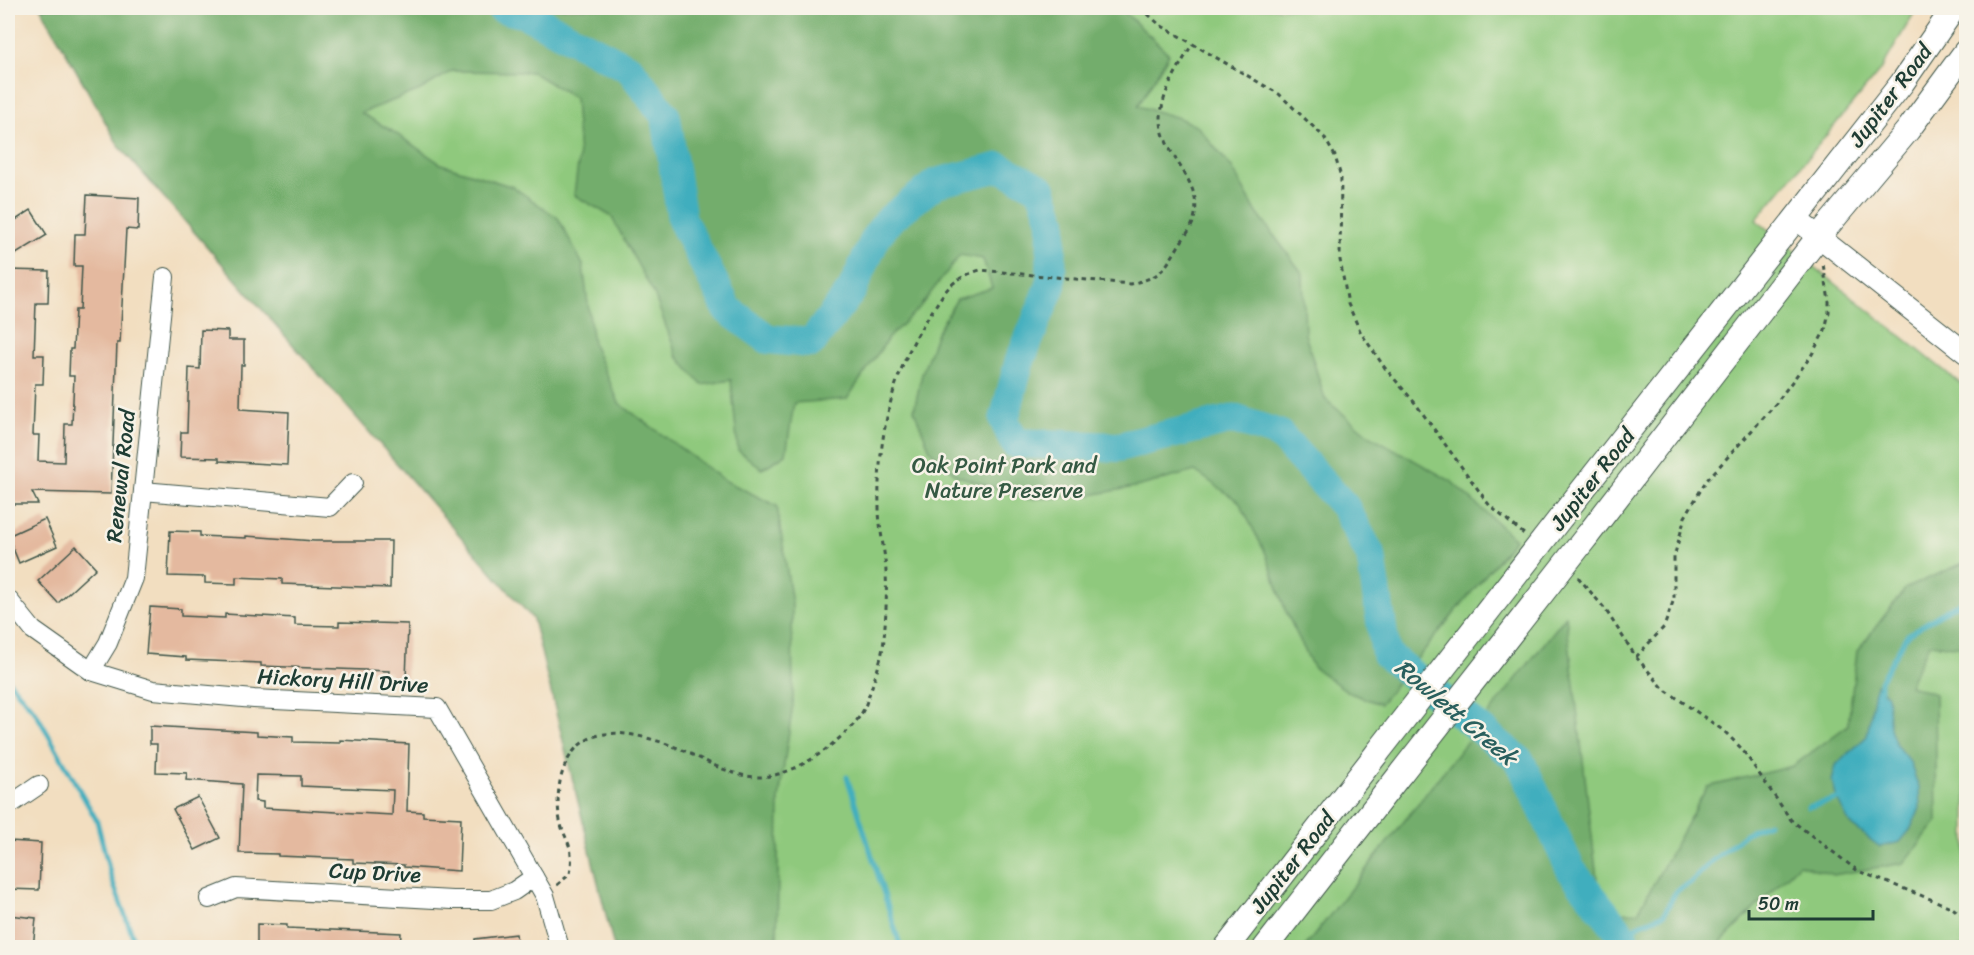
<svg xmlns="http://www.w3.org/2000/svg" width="1974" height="955" viewBox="0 0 1974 955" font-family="Sriracha,sans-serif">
	<rect width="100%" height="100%" fill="#f7f3e8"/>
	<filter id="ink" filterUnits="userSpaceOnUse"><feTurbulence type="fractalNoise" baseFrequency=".0167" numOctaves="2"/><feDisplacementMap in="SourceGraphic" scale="12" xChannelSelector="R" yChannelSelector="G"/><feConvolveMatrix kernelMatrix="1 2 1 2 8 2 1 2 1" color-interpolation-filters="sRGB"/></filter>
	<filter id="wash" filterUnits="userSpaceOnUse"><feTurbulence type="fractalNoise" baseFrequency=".008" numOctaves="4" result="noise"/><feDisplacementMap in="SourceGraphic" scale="24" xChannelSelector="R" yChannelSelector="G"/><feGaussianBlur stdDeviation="1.35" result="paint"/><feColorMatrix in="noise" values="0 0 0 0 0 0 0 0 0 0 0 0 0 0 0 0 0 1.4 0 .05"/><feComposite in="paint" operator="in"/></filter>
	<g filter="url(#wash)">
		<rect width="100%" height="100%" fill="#f2dec0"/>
		<path fill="#8fc97d" stroke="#578358" stroke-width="1.5" d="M 41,8 L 1917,8 L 1882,68 L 1756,220 L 1966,388 L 1966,947 L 614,947 L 533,619 L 119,146 Z"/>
		<g fill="#73ad6c" stroke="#497550" stroke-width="1.5">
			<path d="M 41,8 L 1120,8 L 1169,54 L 1138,106 L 1179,118 L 1198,127 L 1232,168 L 1257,213 L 1303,274 L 1305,334 L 1325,399 L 1369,435 L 1451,481 L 1515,539 L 1380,704 L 1350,693 L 1313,667 L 1286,612 L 1266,554 L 1239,502 L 1195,471 L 1140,486 L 1085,496 L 1027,499 L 956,475 L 930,450 L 914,410 L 922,374 L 937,332 L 957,299 L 992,288 L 983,259 L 960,255 L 919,308 L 889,337 L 847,399 L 794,403 L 786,454 L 762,469 L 738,450 L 731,380 L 702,385 L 677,356 L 654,294 L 611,216 L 574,195 L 579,157 L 575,98 L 532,72 L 452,71 L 420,90 L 361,113 L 392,131 L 441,164 L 513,187 L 558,218 L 583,265 L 593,344 L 619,403 L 724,480 L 777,506 L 792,604 L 793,704 L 779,799 L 777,947 L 614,947 L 533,619 L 119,146 Z"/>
			<path d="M 1966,562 L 1966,647 L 1929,644 L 1909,685 L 1935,694 L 1937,822 L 1904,863 L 1833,875 L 1799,864 L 1716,947 L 1304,948 L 1566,616 L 1601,913 L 1638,912 L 1707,787 L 1793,766 L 1848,725 L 1857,651 L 1906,588 Z"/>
		</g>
		<path fill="#41aebe" stroke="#307679" stroke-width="1.5" d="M 1876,684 L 1887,695 L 1890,728 L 1896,745 L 1910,762 L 1919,788 L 1920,808 L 1910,830 L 1900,842 L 1880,847 L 1850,824 L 1837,799 L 1832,781 L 1836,765 L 1867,736 Z"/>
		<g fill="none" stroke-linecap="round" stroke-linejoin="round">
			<g stroke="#41aebe" stroke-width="5">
				<path d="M 8,680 L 36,713 L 97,821 L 111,877 L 137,948"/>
				<path d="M 1880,695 L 1880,681 L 1907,635 L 1953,606 L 1966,600"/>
				<path d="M 847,777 L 901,948"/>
				<path d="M 1808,807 L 1837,799 L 1841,795"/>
				<path d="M 1623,936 L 1637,926 L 1664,914 L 1676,891 L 1690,883 L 1711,862 L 1746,833 L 1768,823"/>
			</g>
			<path stroke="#41aebe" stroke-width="30" d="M 501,8 L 525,14 L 630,69 L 666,117 L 682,220 L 728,310 L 768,339 L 811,343 L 852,290 L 877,235 L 890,219 L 936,183 L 1000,167 L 1041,189 L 1052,221 L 1051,285 L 1019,363 L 1004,420 L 1015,443 L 1118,447 L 1234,419 L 1279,434 L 1345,507 L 1371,556 L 1386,654 L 1520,761 L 1571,870 L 1623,936 L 1623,948"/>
		</g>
		<g id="blocks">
			<g fill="#e4b99f" fill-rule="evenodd">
				<path d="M 87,195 L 139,198 L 138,230 L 126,229 L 120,343 L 117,343 L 111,494 L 32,492 L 38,504 L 8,504 L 8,270 L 49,271 L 48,303 L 36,303 L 34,355 L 44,355 L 43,384 L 35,384 L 33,435 L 39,435 L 38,461 L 64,462 L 65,424 L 72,424 L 74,376 L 69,376 L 70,349 L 73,349 L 75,310 L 80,310 L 82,266 L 74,266 L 75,234 L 85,234 Z"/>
				<path d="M 31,210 L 47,235 L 8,259 L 8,225 Z"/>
				<path d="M 201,330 L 228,331 L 228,340 L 244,340 L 244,365 L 241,365 L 240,409 L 289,412 L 287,465 L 219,461 L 219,458 L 180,457 L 181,432 L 187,432 L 189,368 L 200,369 Z"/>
				<path d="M 45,519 L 57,546 L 19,563 L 8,536 Z"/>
				<path d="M 170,531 L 200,532 L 200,536 L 246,538 L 246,536 L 314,541 L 391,541 L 390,588 L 282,584 L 282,579 L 236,577 L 236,584 L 205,583 L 205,577 L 168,576 Z"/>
				<path d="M 76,546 L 96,568 L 58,603 L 38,581 Z"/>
				<path d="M 150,607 L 181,609 L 181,616 L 225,618 L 225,614 L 295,618 L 295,625 L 339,626 L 339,622 L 408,624 L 406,680 L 388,679 L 389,671 L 261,666 L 261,663 L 186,660 L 186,657 L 146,654 Z"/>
				<path d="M 150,726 L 257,732 L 257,735 L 293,737 L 293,742 L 340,743 L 340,740 L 409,744 L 407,811 L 423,812 L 423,816 L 461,818 L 459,871 L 404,867 L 404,865 L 353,863 L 353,859 L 278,856 L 278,854 L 239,853 L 242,784 L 186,780 L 187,773 L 156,772 L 157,744 L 150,744 ZM 256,775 L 301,776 L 301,786 L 393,790 L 392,815 L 263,808 L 263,802 L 255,801 Z"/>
				<path d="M 198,797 L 220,838 L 195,850 L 173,809 Z"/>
				<path d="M 9,841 L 41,843 L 39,890 L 8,889 Z"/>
				<path d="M 8,915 L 36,918 L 33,948 L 8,948 Z"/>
				<path d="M 257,924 L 287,925 L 287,928 L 401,933 L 400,948 L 257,948 Z"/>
				<path d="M 516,934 L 518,948 L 475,948 L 475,939 Z"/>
			</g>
		</g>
	</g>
	<g filter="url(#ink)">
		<use href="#blocks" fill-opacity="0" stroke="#3f5549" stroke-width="1.5"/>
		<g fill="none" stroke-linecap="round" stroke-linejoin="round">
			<defs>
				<g id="minor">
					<path d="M 143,491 L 330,507 L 353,483"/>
					<path d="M 8,599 L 33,630 L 91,671 L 153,690 L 254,699 L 437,708 L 545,896 L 560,948"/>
					<path d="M 91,671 L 108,643 L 134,578 L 165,277"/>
					<path d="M 8,806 L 39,785"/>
					<path d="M 209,899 L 236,888 L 452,900 L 491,900 L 514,891 L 534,877"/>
				</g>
				<path id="tertiary" d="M 1795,218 L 1966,353"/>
				<g id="secondary">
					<path d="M 1562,516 L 1902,83 L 1954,8"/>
					<path d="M 1587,536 L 1820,235 L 1908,130 L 1966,51"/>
					<path d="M 1226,948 L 1378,752"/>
					<path d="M 1265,948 L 1402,772"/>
				</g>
			</defs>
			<use href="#minor" stroke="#3f5549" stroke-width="20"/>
			<use href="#tertiary" stroke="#3f5549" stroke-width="23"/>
			<use href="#secondary" stroke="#3f5549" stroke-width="26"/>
			<g stroke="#3f5549" stroke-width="3" stroke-dasharray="4.5 4.5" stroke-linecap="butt">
				<path d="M 1141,8 L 1160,25 L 1279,94 L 1324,137 L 1335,156 L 1341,177 L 1340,260 L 1348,304 L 1361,333 L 1385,368 L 1415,403 L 1490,506 L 1524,534"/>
				<path d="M 1578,577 L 1605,609 L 1636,657 L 1664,689 L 1724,731 L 1742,749 L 1791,820 L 1858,871 L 1951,907 L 1966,918"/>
				<path d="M 1636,657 L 1664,627 L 1674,599 L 1674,557 L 1685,517 L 1706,481 L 1774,406 L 1811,356 L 1825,330 L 1829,312 L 1829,301 L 1823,264"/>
				<path d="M 557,885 L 570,874 C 571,867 572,861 571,855 C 571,846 565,837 562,828 C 557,813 557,793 561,777 C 576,723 621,729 664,743 C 696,753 722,775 756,777 C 780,778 806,764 825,750 C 842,736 860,723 867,701 C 873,683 883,657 884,638 C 886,616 887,594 886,572 C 885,550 879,529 879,507 C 877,442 891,374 927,319 C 945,292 948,280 980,270 L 1130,284 C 1160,277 1163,272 1178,247 C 1183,238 1192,229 1194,219 C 1205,181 1161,156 1161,119 C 1161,91 1180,67 1192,44"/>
			</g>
			<use href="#minor" stroke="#fff" stroke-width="18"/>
			<use href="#tertiary" stroke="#fff" stroke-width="21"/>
			<use href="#secondary" stroke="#fff" stroke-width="24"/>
			<defs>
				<g id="secondary-bridge">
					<path d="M 1378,752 L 1562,516"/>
					<path d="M 1402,772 L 1587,536"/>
				</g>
			</defs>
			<use href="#secondary-bridge" stroke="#3f5549" stroke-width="26" stroke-linecap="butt"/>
			<use href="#secondary-bridge" stroke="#fff" stroke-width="24"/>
		</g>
	</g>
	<g text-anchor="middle" stroke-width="5" stroke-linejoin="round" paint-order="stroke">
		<g font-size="22" fill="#1f3d34" stroke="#f7f3e8">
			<text transform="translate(1890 95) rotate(-53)" y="8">Jupiter Road</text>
			<text transform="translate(120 476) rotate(-84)" y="8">Renewal Road</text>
			<text transform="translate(1592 479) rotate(-52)" y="8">Jupiter Road</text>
			<text transform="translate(343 680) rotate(3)" y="8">Hickory Hill Drive</text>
			<text transform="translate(1292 862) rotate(-52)" y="8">Jupiter Road</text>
			<text transform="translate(375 872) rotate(3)" y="8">Cup Drive</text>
		</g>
		<g font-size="22" fill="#355943" stroke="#f7f3e8">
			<text x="1004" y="473">Oak Point Park and<tspan x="1004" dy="25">Nature Preserve</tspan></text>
		</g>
		<g font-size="24" font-style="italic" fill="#295f5d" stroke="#f7f3e8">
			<text transform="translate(1456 712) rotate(40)" y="8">Rowlett Creek</text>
		</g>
	</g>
	<rect width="1974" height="955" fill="none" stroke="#f7f3e8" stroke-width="30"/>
	<path d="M1749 910v9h124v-9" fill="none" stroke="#1f3d34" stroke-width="3"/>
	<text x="1758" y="910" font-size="18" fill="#1f3d34" stroke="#f7f3e8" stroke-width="4.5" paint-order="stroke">50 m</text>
</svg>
